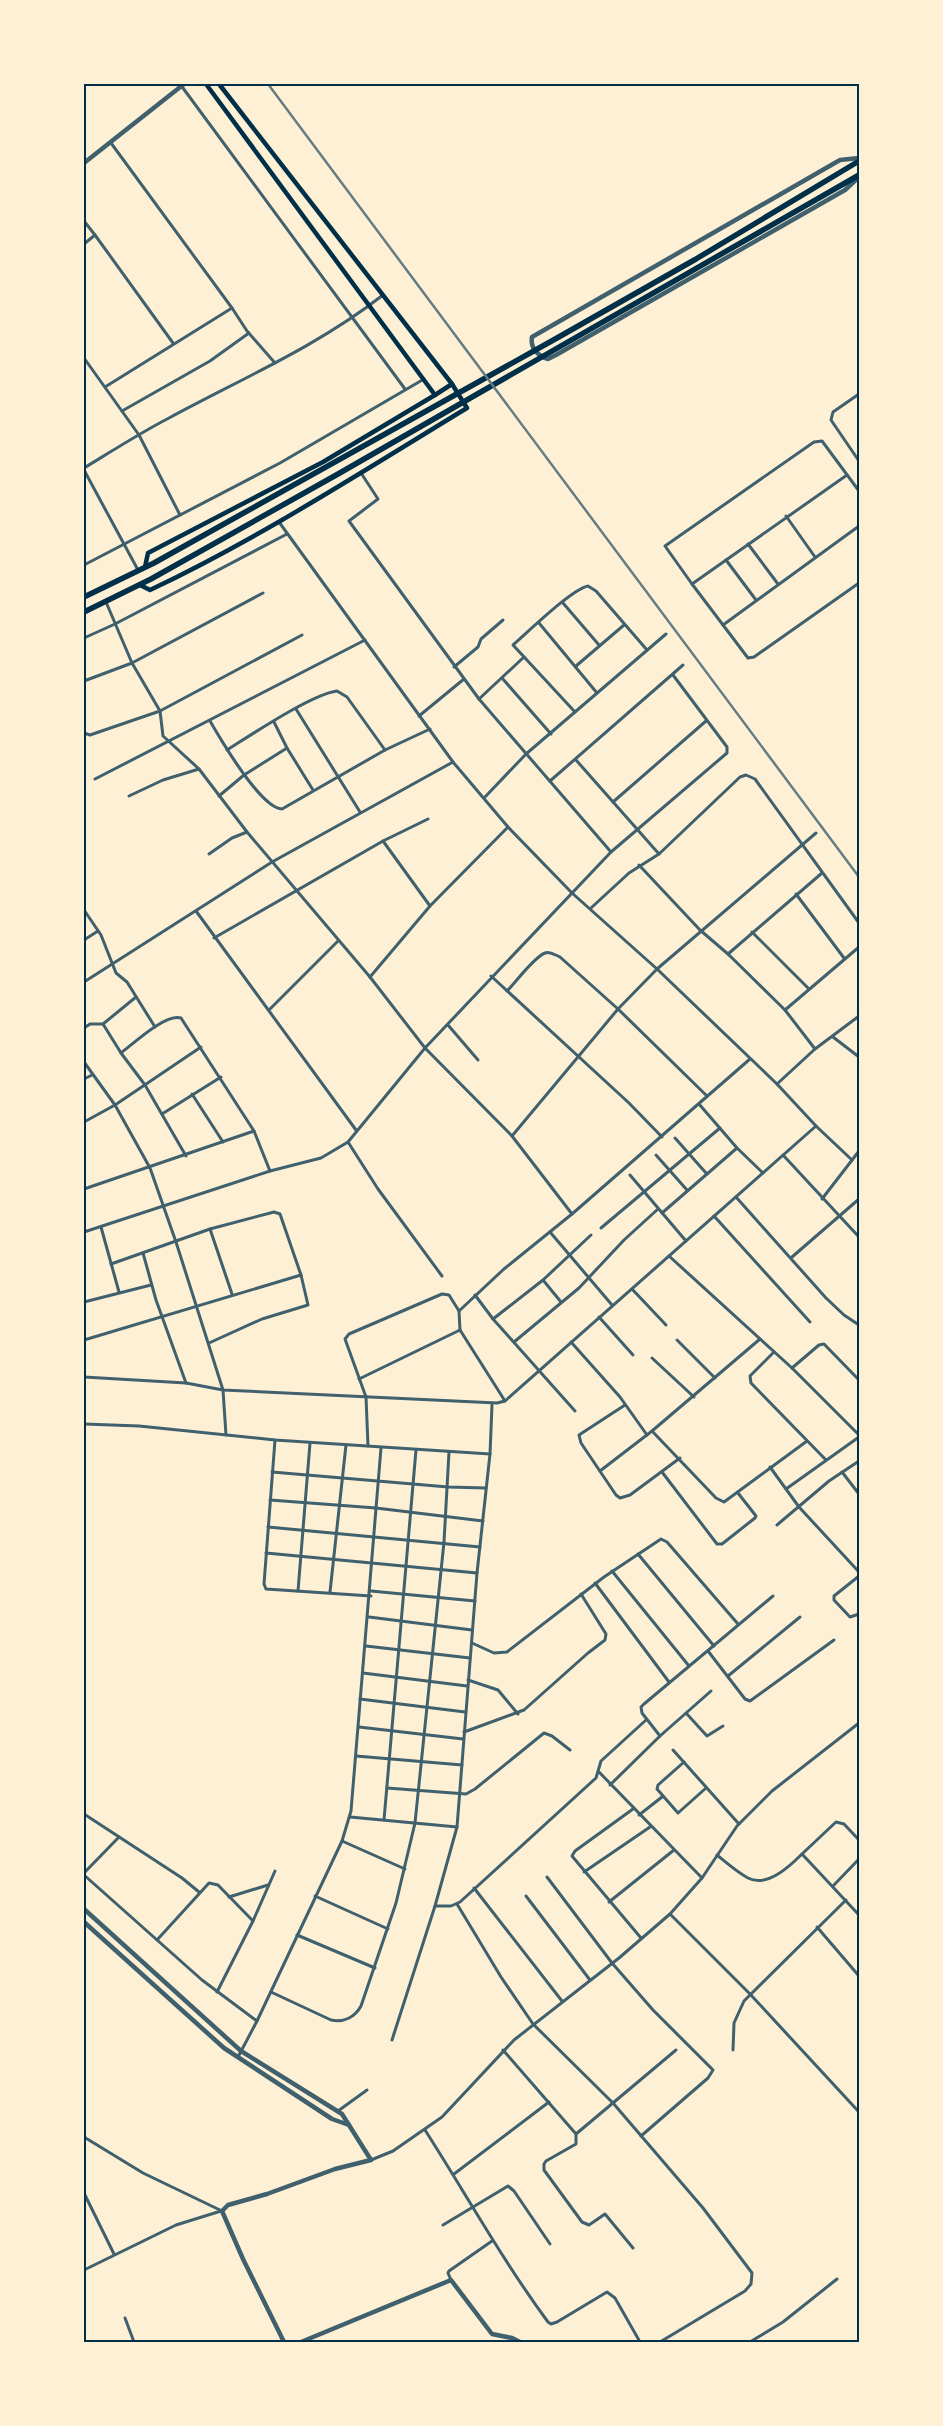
<svg xmlns="http://www.w3.org/2000/svg" width="943" height="2426" viewBox="0 0 943 2426" font-family="Overpass,sans-serif">
	<rect width="100%" height="100%" fill="#fdf0d5"/>
	<g fill="none" stroke-linecap="round" stroke-linejoin="round">
		<g stroke="#3f606c" stroke-width="3">
			<path d="M 180,84 L 405,389"/>
			<path d="M 111,143 L 232,308 L 247,331 L 275,363"/>
			<path d="M 84,221 L 95,235"/>
			<path d="M 84,244 L 95,235 L 173,343"/>
			<path d="M 84,358 L 139,435 L 180,515"/>
			<path d="M 105,387 L 232,308"/>
			<path d="M 859,394 L 833,412 L 831,420 L 859,461"/>
			<path d="M 122,411 L 210,361 L 249,333"/>
			<path d="M 84,468 C 112,451 140,433 169,418 C 241,379 318,346 383,295"/>
			<path d="M 84,470 L 138,570"/>
			<path d="M 361,473 L 378,499 L 349,521 L 479,699 L 611,852"/>
			<path d="M 859,491 L 825,445 L 822,441 L 814,442 L 665,546 L 692,584 L 748,658 L 754,657 L 859,583"/>
			<path d="M 786,516 L 815,557"/>
			<path d="M 279,522 L 453,762 L 508,827 L 572,893 L 657,969 L 777,1084 L 816,1126 L 852,1160"/>
			<path d="M 748,544 L 778,584"/>
			<path d="M 726,560 L 756,600"/>
			<path d="M 84,565 L 280,463 L 424,379"/>
			<path d="M 692,584 L 847,475"/>
			<path d="M 106,602 L 132,663 L 160,711 L 163,736 L 199,769 L 247,832 L 370,977 L 425,1048 L 512,1136 L 572,1214"/>
			<path d="M 563,603 L 599,645"/>
			<path d="M 539,623 L 597,693"/>
			<path d="M 723,625 L 859,526"/>
			<path d="M 84,638 L 115,624 L 287,534"/>
			<path d="M 576,666 L 624,625"/>
			<path d="M 454,667 L 478,647 L 481,639 L 503,620"/>
			<path d="M 502,678 L 551,734"/>
			<path d="M 84,681 L 132,663 L 263,593"/>
			<path d="M 479,699 L 524,657"/>
			<path d="M 296,709 L 360,812"/>
			<path d="M 575,712 L 513,645 C 528,632 572,589 588,586 L 596,591 L 647,650"/>
			<path d="M 419,716 L 464,679"/>
			<path d="M 210,721 C 221,740 261,808 282,809 L 385,750 L 430,729"/>
			<path d="M 274,722 L 287,748 L 313,790"/>
			<path d="M 84,733 L 90,735 L 160,711 L 302,635"/>
			<path d="M 227,750 C 251,735 312,694 337,691 L 347,697 L 385,750"/>
			<path d="M 576,760 L 659,854"/>
			<path d="M 95,779 L 365,640"/>
			<path d="M 550,781 L 683,665"/>
			<path d="M 129,796 L 163,780 L 199,769"/>
			<path d="M 219,796 L 244,775 L 287,748"/>
			<path d="M 485,797 L 526,754 L 666,634"/>
			<path d="M 613,802 L 706,721"/>
			<path d="M 383,841 L 430,906"/>
			<path d="M 209,854 L 232,838 L 247,832"/>
			<path d="M 639,865 L 700,930 L 728,954 L 785,1010 L 815,1049"/>
			<path d="M 796,894 L 844,958"/>
			<path d="M 591,908 L 629,873 L 659,854 L 740,777 L 746,775 L 755,779 L 859,923"/>
			<path d="M 84,910 L 101,935 L 116,973 L 127,982 L 155,1027"/>
			<path d="M 196,911 L 356,1130"/>
			<path d="M 752,932 L 809,989"/>
			<path d="M 214,938 L 383,841 L 428,819"/>
			<path d="M 84,940 L 98,931"/>
			<path d="M 728,954 L 822,873"/>
			<path d="M 491,976 L 629,1103 L 662,1137"/>
			<path d="M 370,977 L 430,906 L 508,827"/>
			<path d="M 84,982 L 272,862 L 453,762"/>
			<path d="M 507,991 C 516,982 534,957 545,953 C 550,951 555,955 560,957 L 618,1009 L 707,1096"/>
			<path d="M 269,1010 L 338,941"/>
			<path d="M 785,1010 L 859,947"/>
			<path d="M 103,1024 L 121,1053 L 145,1085 L 186,1156"/>
			<path d="M 448,1025 L 478,1060"/>
			<path d="M 84,1028 L 90,1024 L 103,1024 L 136,997"/>
			<path d="M 833,1037 L 859,1057"/>
			<path d="M 121,1053 C 134,1043 166,1013 181,1018 L 254,1131 L 270,1171"/>
			<path d="M 84,1062 L 115,1105 L 150,1168 L 176,1242 L 223,1390 L 226,1435"/>
			<path d="M 84,1079 L 92,1075"/>
			<path d="M 777,1084 L 815,1049 L 859,1016"/>
			<path d="M 192,1094 L 223,1142"/>
			<path d="M 699,1104 L 737,1148 L 763,1173"/>
			<path d="M 162,1114 L 221,1077"/>
			<path d="M 84,1122 L 115,1105 L 201,1047"/>
			<path d="M 512,1136 L 618,1009 L 657,969 L 816,833"/>
			<path d="M 675,1138 L 706,1173"/>
			<path d="M 348,1142 L 378,1189 L 442,1276"/>
			<path d="M 656,1155 L 687,1190"/>
			<path d="M 783,1155 L 859,1237"/>
			<path d="M 630,1175 L 686,1241"/>
			<path d="M 84,1189 L 254,1131"/>
			<path d="M 736,1197 L 826,1298 L 844,1315 L 859,1325"/>
			<path d="M 822,1199 L 859,1151"/>
			<path d="M 662,1213 L 737,1148"/>
			<path d="M 714,1216 L 810,1322"/>
			<path d="M 101,1227 L 119,1292"/>
			<path d="M 601,1228 L 720,1128"/>
			<path d="M 210,1229 L 232,1294"/>
			<path d="M 84,1232 L 270,1171 L 321,1158 L 348,1142 L 425,1048 L 611,852 L 727,753 L 727,747 L 673,675"/>
			<path d="M 550,1232 L 612,1305"/>
			<path d="M 143,1253 L 156,1300 L 186,1383"/>
			<path d="M 669,1256 L 792,1368 L 859,1435"/>
			<path d="M 792,1257 L 859,1199"/>
			<path d="M 111,1264 L 210,1229 L 274,1212 L 280,1214 L 301,1275 L 308,1305 L 262,1319 L 209,1343"/>
			<path d="M 543,1280 L 561,1302"/>
			<path d="M 632,1289 L 666,1325"/>
			<path d="M 475,1295 L 493,1319 L 575,1411"/>
			<path d="M 84,1302 L 151,1285"/>
			<path d="M 599,1317 L 633,1355"/>
			<path d="M 493,1319 L 543,1280 L 591,1235"/>
			<path d="M 460,1330 L 459,1311 L 504,1269 L 572,1214 L 750,1059"/>
			<path d="M 84,1340 L 301,1275"/>
			<path d="M 677,1340 L 715,1378"/>
			<path d="M 514,1342 L 579,1288 L 624,1240 L 658,1209"/>
			<path d="M 571,1342 L 620,1397 L 647,1435"/>
			<path d="M 774,1352 L 750,1376 L 751,1383 L 826,1460"/>
			<path d="M 652,1358 L 694,1397"/>
			<path d="M 792,1368 L 819,1345 L 824,1344 L 859,1380"/>
			<path d="M 84,1377 L 186,1383 L 223,1390 L 497,1403 L 505,1401 L 816,1126"/>
			<path d="M 359,1379 L 460,1330 L 505,1401"/>
			<path d="M 625,1405 L 579,1435 L 581,1443 L 616,1495 L 620,1498 L 630,1495 L 680,1458"/>
			<path d="M 84,1424 L 139,1426 L 275,1440 L 490,1454"/>
			<path d="M 652,1431 L 716,1498 L 724,1502 L 807,1441"/>
			<path d="M 275,1440 L 264,1584 L 266,1589 L 371,1596"/>
			<path d="M 368,1446 L 366,1397 L 345,1339 L 349,1334 L 442,1294 L 449,1295 L 459,1311"/>
			<path d="M 770,1467 L 799,1507 L 859,1572"/>
			<path d="M 600,1471 L 652,1431 L 760,1339"/>
			<path d="M 272,1472 L 448,1487 L 486,1488"/>
			<path d="M 662,1472 L 717,1544 L 722,1544 L 755,1518 L 756,1516 L 738,1493"/>
			<path d="M 842,1472 L 859,1494"/>
			<path d="M 786,1489 L 859,1437"/>
			<path d="M 270,1500 L 376,1508 L 483,1521"/>
			<path d="M 777,1525 L 829,1481 L 859,1461"/>
			<path d="M 268,1527 L 480,1547"/>
			<path d="M 266,1553 L 477,1573"/>
			<path d="M 638,1554 L 714,1646"/>
			<path d="M 612,1571 L 689,1666"/>
			<path d="M 859,1576 L 834,1596 L 834,1600 L 850,1617 L 859,1614"/>
			<path d="M 595,1583 L 669,1682"/>
			<path d="M 298,1591 L 310,1443"/>
			<path d="M 371,1591 L 475,1601"/>
			<path d="M 330,1592 L 346,1445"/>
			<path d="M 369,1617 L 472,1630"/>
			<path d="M 472,1643 L 494,1653 L 507,1652 L 604,1577 L 661,1539 L 667,1542 L 738,1624"/>
			<path d="M 366,1646 L 470,1658"/>
			<path d="M 708,1651 L 745,1699 L 750,1701 L 834,1640"/>
			<path d="M 363,1673 L 467,1686"/>
			<path d="M 728,1676 L 800,1617"/>
			<path d="M 468,1680 L 498,1690 L 518,1714"/>
			<path d="M 360,1699 L 465,1712"/>
			<path d="M 686,1713 L 707,1736 L 723,1726"/>
			<path d="M 359,1727 L 463,1739"/>
			<path d="M 464,1732 L 524,1710 L 588,1653 L 605,1640 L 606,1634 L 581,1594"/>
			<path d="M 660,1736 L 642,1713 L 641,1707 L 644,1704 L 773,1596"/>
			<path d="M 673,1750 L 739,1824"/>
			<path d="M 356,1756 L 462,1765"/>
			<path d="M 684,1762 L 658,1785 L 657,1789 L 678,1813 L 706,1788"/>
			<path d="M 599,1772 L 702,1878"/>
			<path d="M 610,1785 L 660,1736 L 711,1691"/>
			<path d="M 387,1788 L 466,1794 L 475,1789 L 544,1733 L 552,1736 L 570,1750"/>
			<path d="M 633,1809 L 575,1851 L 572,1856 L 641,1938"/>
			<path d="M 84,1814 L 182,1878 L 199,1892"/>
			<path d="M 639,1815 L 662,1797"/>
			<path d="M 350,1817 L 457,1827"/>
			<path d="M 384,1820 L 416,1450"/>
			<path d="M 342,1841 L 405,1869"/>
			<path d="M 802,1854 L 836,1822 L 844,1824 L 859,1840"/>
			<path d="M 717,1855 C 727,1863 737,1872 748,1878 C 767,1888 790,1866 802,1854 L 859,1915"/>
			<path d="M 584,1872 L 650,1827"/>
			<path d="M 84,1873 L 119,1837"/>
			<path d="M 84,1875 L 202,1980 L 257,2021"/>
			<path d="M 547,1877 L 612,1963 L 653,2010 L 713,2070 L 708,2078 L 641,2136"/>
			<path d="M 833,1886 L 859,1859"/>
			<path d="M 474,1888 L 562,2001"/>
			<path d="M 315,1896 L 388,1929"/>
			<path d="M 526,1896 L 590,1980"/>
			<path d="M 229,1897 L 268,1885"/>
			<path d="M 609,1902 L 674,1850"/>
			<path d="M 457,1904 L 501,1977 L 533,2024 L 613,2103 L 703,2208 L 752,2273 L 751,2284 L 745,2291 L 660,2342"/>
			<path d="M 435,1906 L 451,1906 L 460,1902 L 596,1778 L 601,1761 L 646,1720"/>
			<path d="M 670,1914 L 750,1994 L 859,2112"/>
			<path d="M 817,1927 L 859,1976"/>
			<path d="M 297,1935 L 375,1968"/>
			<path d="M 157,1940 L 209,1883 L 218,1885 L 253,1921"/>
			<path d="M 217,1992 L 253,1921 L 275,1871"/>
			<path d="M 271,1992 L 331,2020 C 344,2023 355,2017 361,2006 L 396,1903 L 415,1823 L 444,1542 L 449,1452"/>
			<path d="M 392,2040 L 435,1906 L 457,1827 L 477,1573 L 490,1454 L 492,1405"/>
			<path d="M 503,2050 L 576,2134 L 576,2144 L 546,2161 L 544,2164 L 544,2170 L 582,2222 L 589,2225 L 605,2214 L 633,2248"/>
			<path d="M 733,2050 L 734,2023 L 744,2001 L 846,1900"/>
			<path d="M 238,2057 L 257,2021 L 342,1841 L 351,1811 L 381,1448"/>
			<path d="M 338,2111 L 367,2090"/>
			<path d="M 425,2130 C 466,2194 503,2261 548,2322 L 551,2324 L 557,2322 L 607,2292 L 615,2298 L 640,2342"/>
			<path d="M 576,2134 L 676,2050"/>
			<path d="M 84,2137 L 143,2173 L 222,2211"/>
			<path d="M 371,2160 L 393,2151 L 442,2117 L 514,2040 L 619,1958 L 670,1914 L 702,1878 L 737,1826 L 772,1791 L 859,1723"/>
			<path d="M 454,2174 L 549,2102"/>
			<path d="M 84,2193 L 114,2254"/>
			<path d="M 443,2225 L 508,2186 L 514,2191 L 550,2244"/>
			<path d="M 84,2270 L 176,2225 L 221,2211"/>
			<path d="M 451,2280 L 448,2273 L 449,2271 L 492,2241"/>
			<path d="M 125,2318 L 134,2342"/>
			<path d="M 750,2342 L 783,2322 L 837,2279"/>
		</g>
		<g stroke="#3f606c" stroke-width="4.5">
			<path d="M 84,163 L 184,84"/>
			<path d="M 859,177 L 845,190 L 556,355 L 548,359 C 538,356 530,348 532,337 L 840,160 L 859,158"/>
			<path d="M 84,1909 L 241,2051 L 342,2114 L 371,2160 L 335,2169 L 267,2194 L 228,2205 L 222,2211 L 243,2259 L 284,2342"/>
			<path d="M 84,1922 L 224,2048 L 332,2119 L 349,2125"/>
			<path d="M 301,2342 L 451,2280 L 492,2334 L 512,2338 L 520,2342"/>
		</g>
		<g stroke="#003049" stroke-width="4.5">
			<path d="M 435,395 L 452,384"/>
			<path d="M 145,567 L 148,553 L 323,462 L 435,395 L 206,84"/>
			<path d="M 140,585 L 150,590 C 260,538 363,471 467,408 L 452,384 L 219,84"/>
		</g>
		<g stroke="#003049" stroke-width="5.5">
			<path d="M 84,597 L 154,563 L 557,338 L 696,259 L 859,161"/>
			<path d="M 84,612 L 151,579 L 338,474 L 859,175"/>
		</g>
		<path stroke="#657d81" stroke-width="2.5" d="M 268,84 L 859,877"/>
	</g>
	<rect width="943" height="2426" fill="none" stroke="#fdf0d5" stroke-width="170"/>
	<rect x="85" y="85" width="773" height="2256" fill="none" stroke="#003049" stroke-width="2"/>
</svg>
